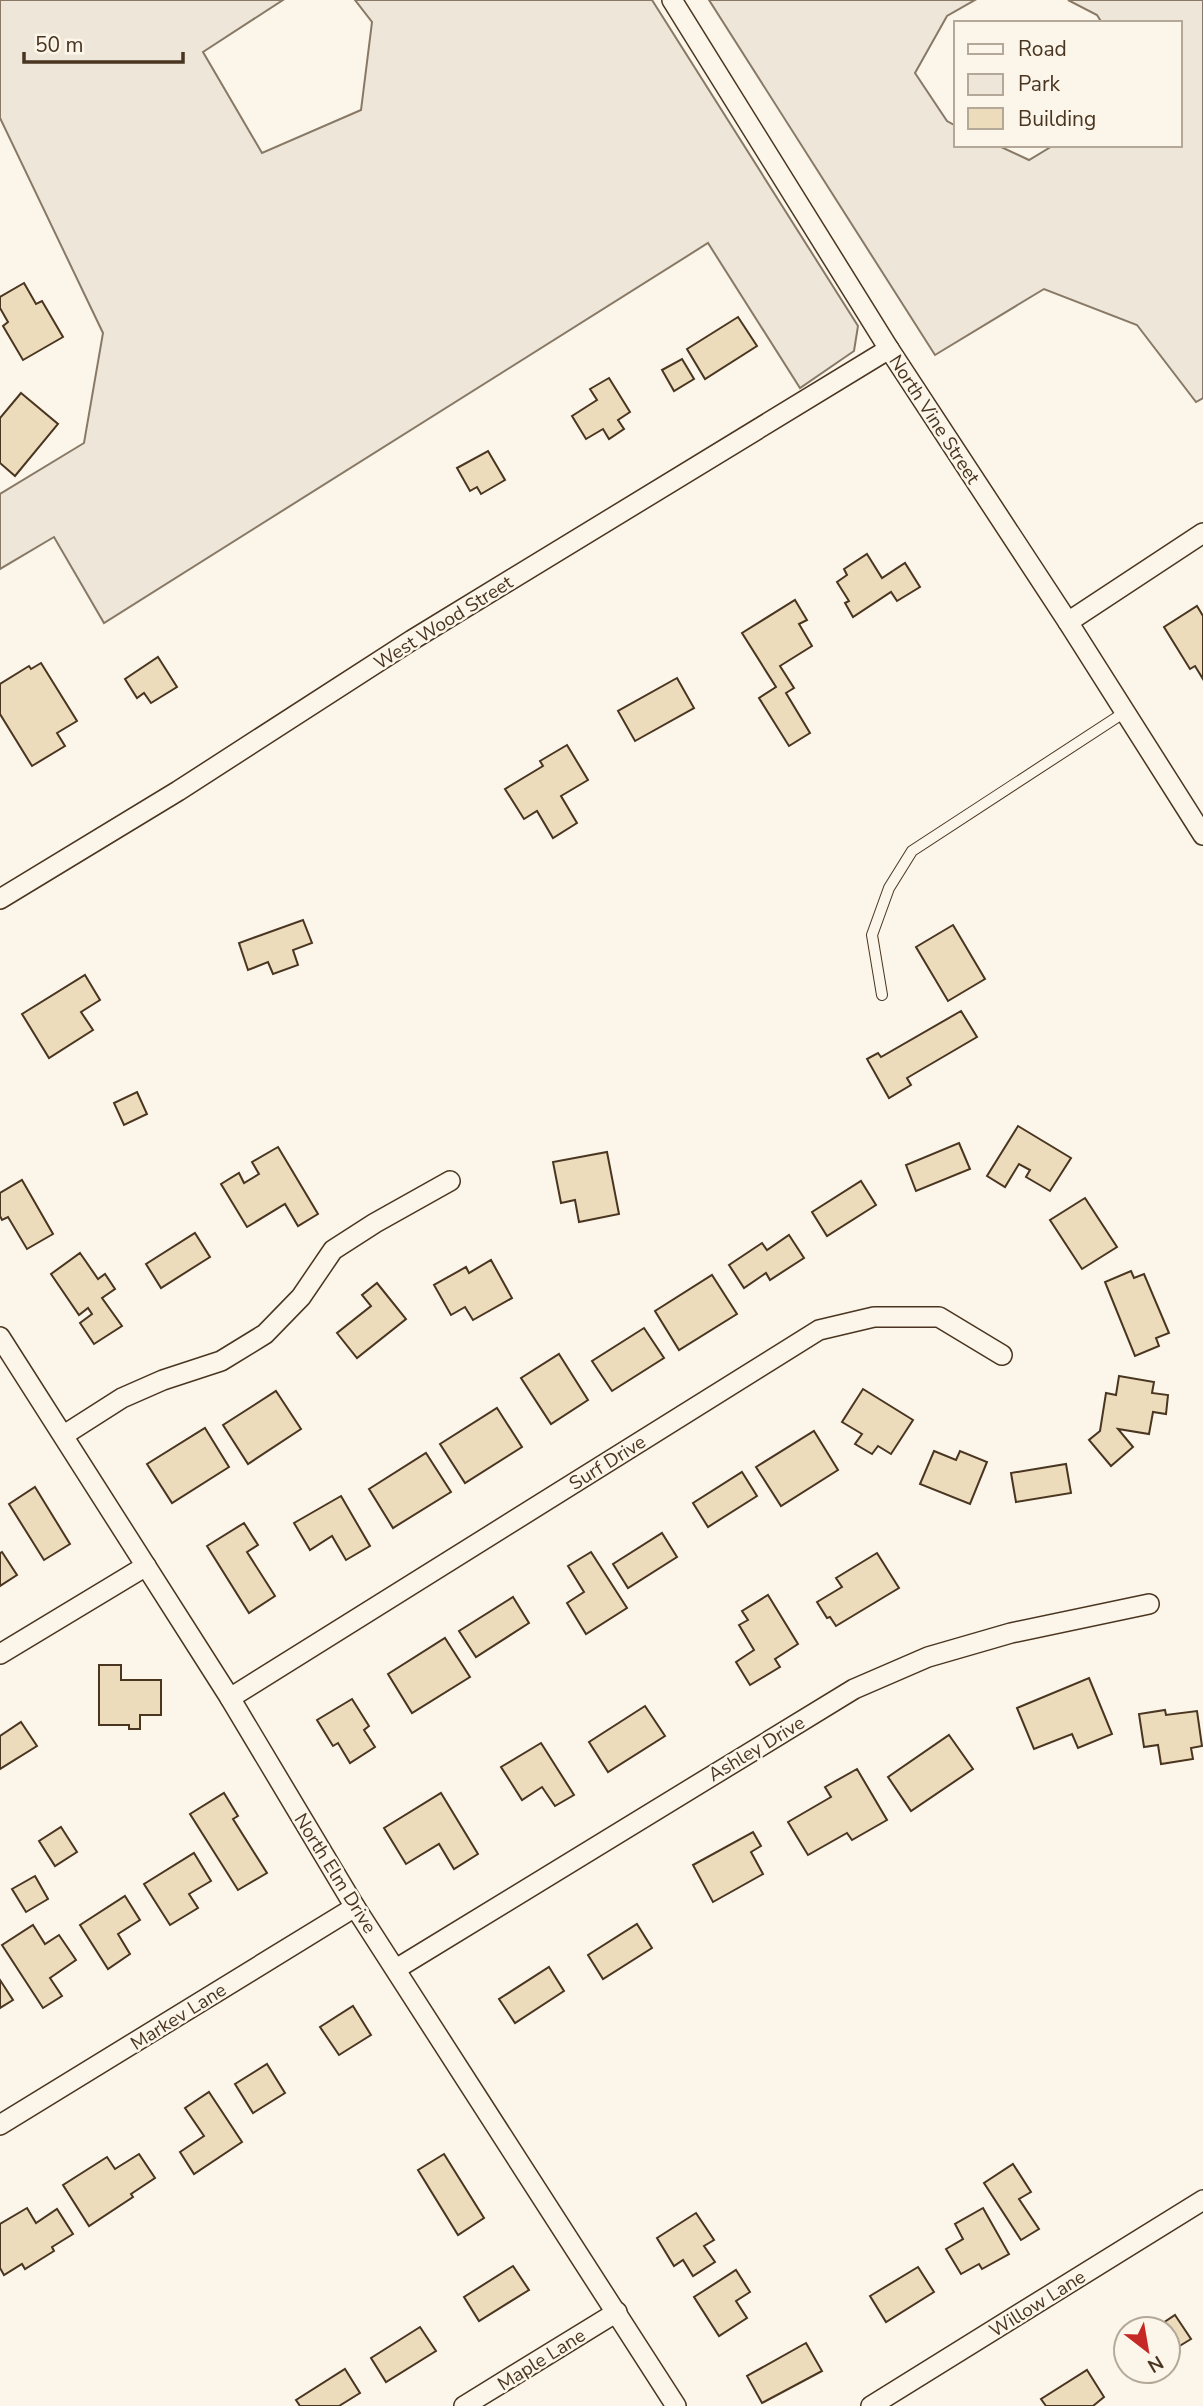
<svg xmlns="http://www.w3.org/2000/svg" width="1203" height="2406" viewBox="0 0 1203 2406" font-family="'Nunito Sans',sans-serif">
	<rect width="100%" height="100%" fill="#fbf6e9"/>
	<g fill="#ede6d9" stroke="#887966" stroke-width="2">
		<path d="M 0,0 L 283,0 L 203,52 L 262,153 L 361,110 L 372,22 L 355,0 L 652,0 L 858,326 L 854,351 L 800,388 L 708,243 L 104,623 L 54,537 L 0,569 L 0,494 L 84,443 L 103,333 L 0,118 Z"/>
		<path d="M 709,0 L 975,0 L 947,16 L 915,73 L 947,121 L 956,126 L 956,145 L 997,145 L 1029,160 L 1054,145 L 1180,145 L 1180,23 L 1102,23 L 1097,15 L 1068,0 L 1203,0 L 1203,398 L 1196,402 L 1137,325 L 1044,289 L 935,355 Z"/>
	</g>
	<g fill="#ecdcbc" stroke="#4a3520" stroke-width="2">
		<path d="M 24,283 L 36,304 L 42,301 L 63,337 L 23,360 L 3,326 L 8,322 L 0,308 L 0,297 Z"/>
		<path d="M 738,317 L 757,346 L 705,379 L 687,349 Z"/>
		<path d="M 682,359 L 694,379 L 674,391 L 662,370 Z"/>
		<path d="M 609,378 L 630,412 L 618,420 L 624,429 L 609,439 L 603,429 L 586,439 L 572,416 L 597,400 L 590,389 Z"/>
		<path d="M 21,393 L 58,424 L 15,476 L 0,463 L 0,418 Z"/>
		<path d="M 488,451 L 505,480 L 481,494 L 477,487 L 470,491 L 457,468 Z"/>
		<path d="M 867,554 L 882,578 L 905,563 L 920,587 L 897,601 L 891,592 L 853,617 L 845,603 L 849,601 L 837,582 L 847,575 L 844,569 Z"/>
		<path d="M 795,600 L 807,620 L 799,624 L 812,646 L 780,666 L 794,688 L 786,693 L 810,733 L 789,746 L 759,698 L 776,687 L 742,633 Z"/>
		<path d="M 1197,606 L 1203,616 L 1203,679 L 1195,666 L 1190,669 L 1164,627 Z"/>
		<path d="M 158,657 L 177,687 L 151,703 L 144,693 L 137,698 L 125,679 Z"/>
		<path d="M 41,663 L 77,721 L 57,733 L 65,746 L 32,766 L 0,714 L 0,684 L 29,666 L 31,669 Z"/>
		<path d="M 677,678 L 694,708 L 635,741 L 618,711 Z"/>
		<path d="M 567,745 L 588,780 L 561,796 L 577,823 L 553,838 L 537,811 L 524,819 L 505,789 L 543,766 L 540,761 Z"/>
		<path d="M 303,920 L 312,943 L 293,950 L 298,965 L 273,974 L 268,962 L 248,970 L 239,943 Z"/>
		<path d="M 953,925 L 985,979 L 948,1001 L 916,947 Z"/>
		<path d="M 85,975 L 100,1000 L 81,1012 L 93,1030 L 49,1058 L 22,1014 Z"/>
		<path d="M 961,1011 L 977,1037 L 907,1078 L 911,1085 L 889,1098 L 867,1059 L 878,1053 L 881,1057 Z"/>
		<path d="M 137,1092 L 147,1114 L 124,1125 L 114,1103 Z"/>
		<path d="M 1018,1126 L 1071,1158 L 1050,1191 L 1026,1177 L 1030,1170 L 1019,1164 L 1005,1187 L 987,1176 Z"/>
		<path d="M 959,1143 L 970,1169 L 916,1191 L 906,1165 Z"/>
		<path d="M 278,1147 L 318,1214 L 298,1226 L 285,1204 L 247,1227 L 221,1184 L 239,1173 L 244,1183 L 259,1174 L 252,1162 Z"/>
		<path d="M 607,1152 L 619,1214 L 579,1222 L 575,1200 L 561,1203 L 553,1162 Z"/>
		<path d="M 22,1180 L 53,1234 L 27,1249 L 8,1217 L 2,1220 L 0,1216 L 0,1193 Z"/>
		<path d="M 861,1181 L 876,1205 L 827,1236 L 812,1212 Z"/>
		<path d="M 1085,1198 L 1117,1247 L 1082,1269 L 1050,1220 Z"/>
		<path d="M 195,1233 L 210,1257 L 161,1288 L 146,1264 Z"/>
		<path d="M 789,1235 L 804,1258 L 770,1280 L 766,1273 L 744,1288 L 729,1265 L 762,1243 L 767,1250 Z"/>
		<path d="M 80,1253 L 98,1279 L 105,1274 L 115,1289 L 102,1298 L 122,1326 L 94,1344 L 80,1323 L 92,1314 L 88,1308 L 79,1315 L 51,1274 Z"/>
		<path d="M 491,1260 L 512,1298 L 473,1320 L 465,1307 L 451,1315 L 434,1285 L 466,1267 L 469,1273 Z"/>
		<path d="M 1131,1271 L 1134,1278 L 1144,1274 L 1169,1333 L 1156,1338 L 1159,1346 L 1135,1356 L 1105,1282 Z"/>
		<path d="M 712,1275 L 737,1314 L 679,1350 L 655,1311 Z"/>
		<path d="M 377,1283 L 406,1319 L 357,1358 L 337,1333 L 371,1306 L 362,1295 Z"/>
		<path d="M 644,1328 L 664,1358 L 612,1391 L 592,1361 Z"/>
		<path d="M 559,1354 L 588,1400 L 551,1424 L 521,1378 Z"/>
		<path d="M 1119,1376 L 1154,1382 L 1152,1393 L 1168,1395 L 1166,1414 L 1153,1412 L 1149,1434 L 1118,1429 L 1133,1447 L 1111,1466 L 1089,1440 L 1100,1431 L 1106,1393 L 1116,1395 Z"/>
		<path d="M 863,1389 L 913,1420 L 891,1454 L 878,1446 L 872,1454 L 855,1444 L 862,1434 L 842,1422 Z"/>
		<path d="M 276,1391 L 301,1429 L 248,1464 L 223,1425 Z"/>
		<path d="M 497,1408 L 522,1447 L 465,1483 L 440,1444 Z"/>
		<path d="M 205,1428 L 229,1467 L 172,1503 L 147,1464 Z"/>
		<path d="M 814,1431 L 838,1470 L 781,1506 L 756,1467 Z"/>
		<path d="M 934,1451 L 956,1460 L 960,1451 L 987,1462 L 970,1504 L 920,1484 Z"/>
		<path d="M 426,1453 L 451,1492 L 393,1528 L 369,1489 Z"/>
		<path d="M 1066,1464 L 1071,1493 L 1016,1502 L 1011,1473 Z"/>
		<path d="M 742,1472 L 757,1496 L 708,1527 L 693,1503 Z"/>
		<path d="M 35,1487 L 70,1544 L 44,1560 L 9,1504 Z"/>
		<path d="M 341,1496 L 370,1546 L 346,1560 L 332,1536 L 310,1550 L 294,1523 Z"/>
		<path d="M 244,1523 L 258,1545 L 247,1552 L 275,1596 L 249,1613 L 207,1546 Z"/>
		<path d="M 662,1533 L 677,1557 L 628,1588 L 613,1564 Z"/>
		<path d="M 2,1552 L 17,1575 L 0,1586 L 0,1553 Z"/>
		<path d="M 591,1552 L 627,1608 L 586,1634 L 567,1603 L 584,1592 L 568,1566 Z"/>
		<path d="M 877,1553 L 899,1588 L 836,1626 L 830,1617 L 827,1618 L 817,1602 L 842,1587 L 836,1578 Z"/>
		<path d="M 768,1595 L 798,1644 L 775,1659 L 780,1667 L 750,1685 L 736,1662 L 754,1650 L 739,1625 L 748,1620 L 742,1611 Z"/>
		<path d="M 513,1597 L 529,1623 L 476,1657 L 459,1631 Z"/>
		<path d="M 445,1638 L 470,1677 L 412,1713 L 388,1674 Z"/>
		<path d="M 99,1665 L 121,1665 L 121,1680 L 161,1680 L 161,1715 L 140,1715 L 140,1729 L 129,1729 L 129,1725 L 99,1725 Z"/>
		<path d="M 1089,1678 L 1112,1734 L 1078,1748 L 1072,1734 L 1034,1749 L 1017,1708 Z"/>
		<path d="M 352,1699 L 369,1726 L 364,1730 L 375,1747 L 350,1763 L 338,1743 L 333,1746 L 317,1720 Z"/>
		<path d="M 645,1706 L 665,1736 L 608,1772 L 589,1742 Z"/>
		<path d="M 1165,1710 L 1166,1715 L 1197,1711 L 1202,1746 L 1191,1748 L 1193,1759 L 1161,1764 L 1158,1745 L 1144,1747 L 1139,1714 Z"/>
		<path d="M 21,1722 L 37,1746 L 0,1769 L 0,1736 Z"/>
		<path d="M 949,1735 L 973,1769 L 911,1811 L 888,1777 Z"/>
		<path d="M 541,1743 L 574,1795 L 555,1806 L 542,1787 L 522,1800 L 501,1767 Z"/>
		<path d="M 857,1769 L 887,1820 L 852,1840 L 847,1833 L 808,1855 L 788,1822 L 831,1797 L 825,1787 Z"/>
		<path d="M 224,1793 L 238,1816 L 233,1819 L 267,1873 L 238,1890 L 190,1814 Z"/>
		<path d="M 441,1793 L 478,1854 L 454,1869 L 439,1844 L 406,1864 L 384,1828 Z"/>
		<path d="M 61,1827 L 77,1852 L 55,1866 L 39,1841 Z"/>
		<path d="M 753,1832 L 761,1846 L 751,1852 L 763,1874 L 713,1902 L 693,1865 Z"/>
		<path d="M 194,1853 L 211,1881 L 189,1894 L 198,1908 L 170,1925 L 144,1884 Z"/>
		<path d="M 35,1876 L 48,1899 L 26,1912 L 12,1889 Z"/>
		<path d="M 125,1896 L 140,1920 L 118,1934 L 130,1954 L 108,1969 L 80,1925 Z"/>
		<path d="M 637,1924 L 652,1948 L 603,1979 L 588,1955 Z"/>
		<path d="M 33,1925 L 45,1944 L 59,1935 L 76,1960 L 50,1978 L 62,1996 L 43,2008 L 2,1945 Z"/>
		<path d="M 549,1967 L 564,1991 L 515,2023 L 499,1999 Z"/>
		<path d="M 0,1980 L 13,2000 L 0,2008 Z"/>
		<path d="M 353,2006 L 371,2035 L 339,2055 L 320,2027 Z"/>
		<path d="M 267,2064 L 285,2093 L 253,2113 L 235,2084 Z"/>
		<path d="M 209,2092 L 242,2142 L 194,2174 L 180,2152 L 204,2136 L 185,2108 Z"/>
		<path d="M 139,2154 L 155,2178 L 131,2194 L 133,2197 L 89,2226 L 63,2185 L 107,2157 L 115,2169 Z"/>
		<path d="M 444,2154 L 484,2218 L 458,2235 L 418,2170 Z"/>
		<path d="M 1013,2164 L 1031,2192 L 1019,2199 L 1039,2229 L 1021,2240 L 984,2183 Z"/>
		<path d="M 27,2208 L 36,2223 L 57,2209 L 73,2234 L 52,2247 L 54,2251 L 25,2269 L 22,2264 L 4,2275 L 0,2268 L 0,2224 Z"/>
		<path d="M 983,2208 L 1009,2254 L 982,2269 L 979,2264 L 961,2274 L 946,2249 L 963,2239 L 955,2224 Z"/>
		<path d="M 696,2213 L 714,2240 L 704,2246 L 715,2262 L 693,2276 L 683,2260 L 674,2266 L 657,2238 Z"/>
		<path d="M 513,2266 L 529,2290 L 479,2321 L 464,2297 Z"/>
		<path d="M 918,2267 L 934,2292 L 886,2322 L 870,2296 Z"/>
		<path d="M 736,2270 L 750,2292 L 736,2301 L 747,2318 L 719,2336 L 694,2297 Z"/>
		<path d="M 1175,2315 L 1191,2339 L 1168,2353 L 1168,2329 L 1154,2329 Z"/>
		<path d="M 420,2327 L 436,2351 L 386,2382 L 371,2358 Z"/>
		<path d="M 806,2343 L 822,2371 L 762,2403 L 747,2376 Z"/>
		<path d="M 345,2369 L 360,2393 L 339,2406 L 300,2406 L 296,2400 Z"/>
		<path d="M 1087,2370 L 1104,2397 L 1093,2406 L 1046,2406 L 1041,2399 Z"/>
	</g>
	<g fill="none" stroke-linecap="round" stroke-linejoin="round">
		<defs>
			<path id="service" d="M 882,995 L 872,935 L 889,888 L 912,851 L 1125,712"/>
			<g id="minor">
				<path d="M 672,0 L 889,349 L 1068,622 L 1203,835"/>
				<path d="M 1068,622 L 1203,533"/>
				<path d="M 0,899 L 178,791 L 412,640 L 889,349"/>
				<path d="M 0,1337 L 230,1698 L 355,1907 L 676,2406"/>
				<path d="M 64,1435 L 122,1398 L 163,1380 L 221,1361 L 265,1334 L 301,1297 L 333,1250 L 375,1223 L 450,1181"/>
				<path d="M 0,1654 L 146,1566"/>
				<path d="M 230,1698 L 819,1330 L 874,1317 L 939,1317 L 1002,1355"/>
				<path d="M 396,1969 L 854,1689 L 928,1657 L 1011,1633 L 1149,1604"/>
				<path d="M 0,2125 L 355,1907"/>
				<path d="M 464,2406 L 617,2312"/>
				<path d="M 871,2406 L 1203,2200"/>
			</g>
		</defs>
		<use href="#service" stroke="#4a3520" stroke-width="12"/>
		<use href="#minor" stroke="#4a3520" stroke-width="22"/>
		<use href="#service" stroke="#fbf6e9" stroke-width="10"/>
		<use href="#minor" stroke="#fbf6e9" stroke-width="19"/>
	</g>
	<g text-anchor="middle" stroke-width="5" stroke-linejoin="round" paint-order="stroke">
		<g font-size="19" fill="#4a3520" stroke="#fbf6e9">
			<text transform="translate(935 419) rotate(57)" y="7">North Vine Street</text>
			<text transform="translate(443 622) rotate(-32)" y="7">West Wood Street</text>
			<text transform="translate(607 1462) rotate(-32)" y="7">Surf Drive</text>
			<text transform="translate(756 1748) rotate(-31)" y="7">Ashley Drive</text>
			<text transform="translate(336 1873) rotate(58)" y="7">North Elm Drive</text>
			<text transform="translate(178 2016) rotate(-32)" y="7">Markev Lane</text>
			<text transform="translate(1037 2303) rotate(-32)" y="7">Willow Lane</text>
			<text transform="translate(541 2359) rotate(-32)" y="7">Maple Lane</text>
		</g>
	</g>
	<rect x="954" y="21" width="228" height="126" fill="#fbf6e9" stroke="#b4a999" stroke-width="2"/>
	<rect x="968" y="44" width="35" height="10" fill="#fbf6e9" stroke="#b4a999" stroke-width="2"/>
	<text x="1018" y="56" font-size="21" fill="#4a3520">Road</text>
	<rect x="968" y="74" width="35" height="21" fill="#ede6d9" stroke="#b4a999" stroke-width="2"/>
	<text x="1018" y="91" font-size="21" fill="#4a3520">Park</text>
	<rect x="968" y="108" width="35" height="21" fill="#ecdcbc" stroke="#b4a999" stroke-width="2"/>
	<text x="1018" y="126" font-size="21" fill="#4a3520">Building</text>
	<g transform="translate(1147 2350) rotate(149)"><circle r="33" fill="#fbf6e9" stroke="#b4a999" stroke-width="2"/>
	<path d="M0-5L12 26L0 18L-12 26Z" fill="#c62828"/>
	<text y="-10" font-size="19" font-weight="bold" text-anchor="middle" fill="#4a3520">N</text>
	</g>
	<path d="M24 52v10h159v-10" fill="none" stroke="#4a3520" stroke-width="3.5"/>
	<text x="35" y="52" font-size="21" fill="#4a3520" stroke="#fbf6e9" stroke-width="5" paint-order="stroke">50 m</text>
</svg>
